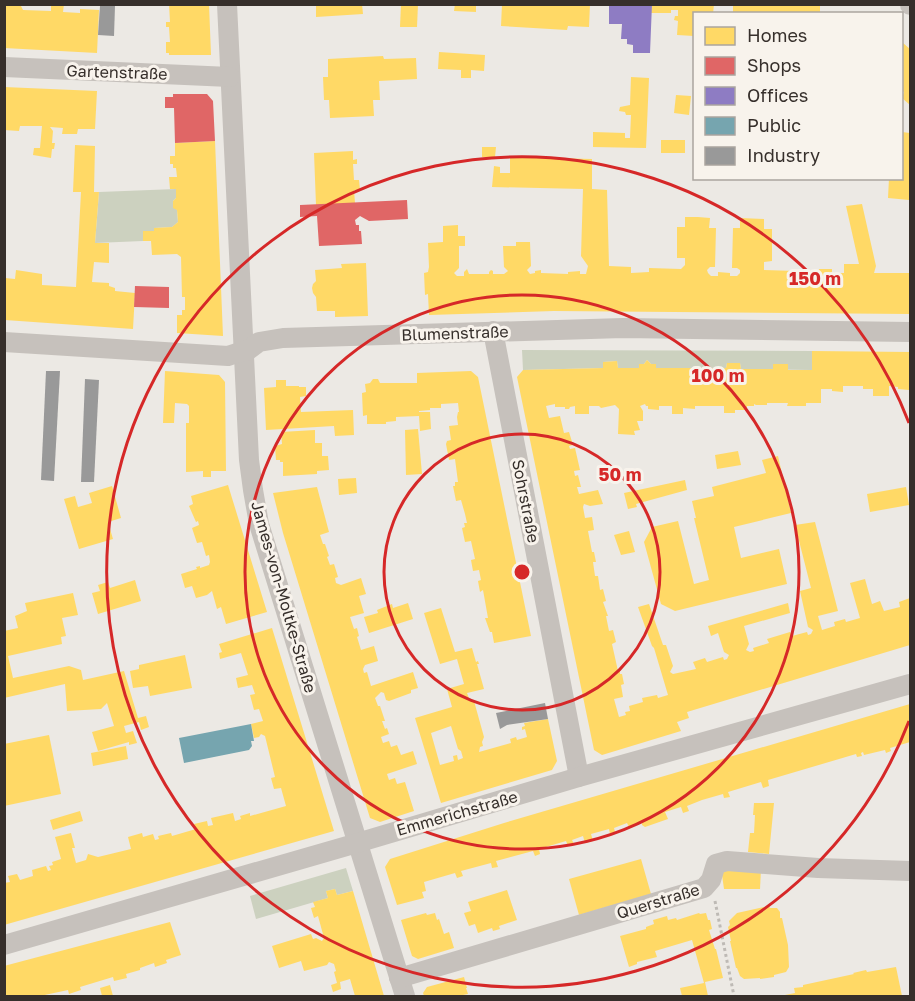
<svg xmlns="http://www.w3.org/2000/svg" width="915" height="1001" viewBox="0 0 915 1001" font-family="'Golos Text',sans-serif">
	<rect width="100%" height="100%" fill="#ece9e4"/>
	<g fill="#ccd1bf">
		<path d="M 176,189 L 176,198 L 173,201 L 177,210 L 178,222 L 172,227 L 154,228 L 154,231 L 143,231 L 143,241 L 95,243 L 99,192 Z"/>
		<path d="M 522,350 L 812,351 L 812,370 L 741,369 L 740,363 L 727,363 L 726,368 L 656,368 L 656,364 L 651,364 L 647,360 L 644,364 L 639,364 L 639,368 L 618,368 L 617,361 L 603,362 L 603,368 L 523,370 Z"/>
		<path d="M 346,868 L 353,891 L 337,895 L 335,889 L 326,891 L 328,898 L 256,919 L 250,896 Z"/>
	</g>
	<g fill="#ffd966" fill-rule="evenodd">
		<path d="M 6,4 L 20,4 L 23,10 L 51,11 L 51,4 L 64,4 L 63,12 L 80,13 L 80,9 L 99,10 L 97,53 L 4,48 Z"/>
		<path d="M 169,4 L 209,4 L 211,55 L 169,55 L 169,53 L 166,53 L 166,42 L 170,42 L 169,27 L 166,27 L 166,22 L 170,22 Z"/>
		<path d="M 316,4 L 362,4 L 363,14 L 316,17 Z"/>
		<path d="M 401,4 L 418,4 L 417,27 L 400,27 Z"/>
		<path d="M 455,4 L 476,4 L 476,12 L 454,11 Z"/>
		<path d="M 502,4 L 590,4 L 589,27 L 568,26 L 567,30 L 501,26 Z"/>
		<path d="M 652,4 L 714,4 L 713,14 L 694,14 L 694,36 L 677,35 L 678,21 L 674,20 L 675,16 L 678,16 L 678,10 L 671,10 L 671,13 L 651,13 Z"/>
		<path d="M 733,4 L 820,5 L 820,14 L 733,14 Z"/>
		<path d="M 903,43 L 910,49 L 910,105 L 902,98 L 904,92 L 902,91 L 902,45 Z"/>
		<path d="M 439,52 L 485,55 L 484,71 L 471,70 L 471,78 L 461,78 L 461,70 L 438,69 Z"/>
		<path d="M 383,56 L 384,59 L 416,58 L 417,79 L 379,81 L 380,100 L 373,100 L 374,116 L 330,118 L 329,100 L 324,100 L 323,77 L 328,77 L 328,59 Z"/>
		<path d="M 631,77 L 649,78 L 646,148 L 593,147 L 593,132 L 625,133 L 625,138 L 630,138 L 631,115 L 626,115 L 625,112 L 619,111 L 620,107 L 630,105 Z"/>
		<path d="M 4,87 L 97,91 L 95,129 L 78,129 L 77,134 L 62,134 L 63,128 L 50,127 L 53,131 L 52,143 L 55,143 L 54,149 L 52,149 L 51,158 L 33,155 L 34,148 L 40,148 L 42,126 L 20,126 L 19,131 L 4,130 Z"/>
		<path d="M 676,95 L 691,96 L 689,115 L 674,113 Z"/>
		<path d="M 902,132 L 910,133 L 910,172 L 909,200 L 888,198 L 889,178 L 902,178 Z"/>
		<rect x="661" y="140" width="24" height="13"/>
		<path d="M 215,141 L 223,336 L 177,333 L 177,315 L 182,315 L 182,310 L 185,310 L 185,297 L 182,297 L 181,257 L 177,254 L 152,255 L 151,241 L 143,241 L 143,231 L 154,231 L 154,228 L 172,227 L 178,222 L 177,210 L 173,208 L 173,201 L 176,198 L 176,189 L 170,189 L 169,177 L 177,177 L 176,168 L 173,168 L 173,164 L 170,164 L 170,156 L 175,156 L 175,143 Z"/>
		<path d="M 75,145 L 95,146 L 94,192 L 99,192 L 95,243 L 109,243 L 109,263 L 94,262 L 92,282 L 109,283 L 109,286 L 115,288 L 115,291 L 135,293 L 133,329 L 5,320 L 5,278 L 15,279 L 16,270 L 42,274 L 42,285 L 76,287 L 81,192 L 73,192 Z"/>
		<path d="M 482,147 L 496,147 L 495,157 L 482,157 Z"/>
		<path d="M 353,151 L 353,160 L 357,159 L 357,164 L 353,164 L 354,180 L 359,180 L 360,190 L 354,190 L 355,203 L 316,205 L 314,153 Z"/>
		<path d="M 510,157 L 592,159 L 592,189 L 607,190 L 609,266 L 631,267 L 631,273 L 649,272 L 649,268 L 681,269 L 685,265 L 685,258 L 677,258 L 677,227 L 685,227 L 685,217 L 698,217 L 710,218 L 709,228 L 716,228 L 715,267 L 710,267 L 707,270 L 708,273 L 711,276 L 718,276 L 718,272 L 730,273 L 730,276 L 737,276 L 740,273 L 740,270 L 737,268 L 732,268 L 733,228 L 740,228 L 740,218 L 764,219 L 764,229 L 772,229 L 772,261 L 764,262 L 764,270 L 796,271 L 797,272 L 807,273 L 807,271 L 811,270 L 811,273 L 818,273 L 819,269 L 832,269 L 832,273 L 844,273 L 844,264 L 859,264 L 846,206 L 862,204 L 876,266 L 874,273 L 910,273 L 910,314 L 554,311 L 429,315 L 428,294 L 425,295 L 424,273 L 428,272 L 429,267 L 428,243 L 443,242 L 443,226 L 458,225 L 458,236 L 465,236 L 465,246 L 459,246 L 459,268 L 454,273 L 457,276 L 464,276 L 464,272 L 467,269 L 469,274 L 489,274 L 489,272 L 491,270 L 493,271 L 493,274 L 504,274 L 508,271 L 504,267 L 503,246 L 516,246 L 516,242 L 530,242 L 531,266 L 527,270 L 530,274 L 535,273 L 535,271 L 541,270 L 541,273 L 568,274 L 568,272 L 580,271 L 580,274 L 586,274 L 588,266 L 581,256 L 583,189 L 492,187 L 494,166 L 500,167 L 500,173 L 510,173 Z"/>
		<path d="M 366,263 L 368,316 L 335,317 L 335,311 L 317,311 L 316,297 L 313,293 L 312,288 L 313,284 L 316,281 L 315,270 L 342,268 L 341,264 Z"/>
		<path d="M 812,351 L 910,352 L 910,387 L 909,387 L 909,390 L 898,389 L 898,387 L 889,386 L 889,396 L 873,396 L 873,389 L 863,389 L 863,386 L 843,386 L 843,392 L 832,391 L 832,389 L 821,389 L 821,403 L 806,403 L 806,406 L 787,406 L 788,403 L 767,403 L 767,405 L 756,405 L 754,404 L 754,406 L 747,406 L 747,410 L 735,410 L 735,413 L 724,413 L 724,406 L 695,406 L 695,409 L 683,408 L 683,414 L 672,414 L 672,406 L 659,406 L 659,410 L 648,409 L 648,406 L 646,406 L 645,404 L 640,406 L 643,411 L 643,421 L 637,421 L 640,430 L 634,431 L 635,435 L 618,434 L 619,409 L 615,405 L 601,408 L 599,406 L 589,406 L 589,414 L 575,414 L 575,406 L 570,407 L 569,409 L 565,409 L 565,407 L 555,407 L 555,404 L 546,406 L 549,418 L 560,416 L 564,433 L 569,432 L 573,445 L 569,446 L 570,449 L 575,448 L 580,470 L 574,471 L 575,476 L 578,475 L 581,487 L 577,487 L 579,494 L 598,490 L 603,504 L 590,506 L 584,504 L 583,507 L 585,518 L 592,517 L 594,530 L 588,531 L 592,552 L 594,552 L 596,562 L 593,562 L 595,576 L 598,576 L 600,590 L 603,589 L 606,601 L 603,602 L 608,616 L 606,616 L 609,631 L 613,630 L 616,642 L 612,644 L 618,671 L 620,671 L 620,674 L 622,674 L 624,684 L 621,685 L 623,697 L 614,699 L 619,717 L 626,715 L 625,712 L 630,711 L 629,706 L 643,702 L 642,698 L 657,695 L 658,698 L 668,695 L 654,648 L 652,646 L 638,607 L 649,604 L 663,645 L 666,645 L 673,666 L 670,672 L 673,674 L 696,669 L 693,662 L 705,658 L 707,662 L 723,657 L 724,660 L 727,659 L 729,655 L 724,652 L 718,633 L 711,636 L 708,626 L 788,603 L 790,613 L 744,626 L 749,644 L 746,650 L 750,652 L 754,651 L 753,648 L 769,643 L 767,639 L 790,632 L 792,636 L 807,632 L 808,635 L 811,634 L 813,630 L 808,627 L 800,591 L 811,588 L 795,525 L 815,522 L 838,611 L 818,616 L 822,630 L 835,626 L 834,622 L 845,619 L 846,622 L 860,618 L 850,583 L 865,579 L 872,604 L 880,601 L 884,611 L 900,607 L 899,602 L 910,598 L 910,645 L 687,712 L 689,718 L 677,722 L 681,731 L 602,755 L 594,750 L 517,377 L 523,370 L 603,368 L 603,362 L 617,361 L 618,368 L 639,368 L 639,364 L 644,364 L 647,360 L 651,364 L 656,364 L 656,368 L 726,368 L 727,363 L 740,363 L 741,369 L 773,369 L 773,364 L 788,364 L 788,370 L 812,370 Z"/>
		<path d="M 165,371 L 219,375 L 225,382 L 226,471 L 211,471 L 211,477 L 203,477 L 203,471 L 186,472 L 186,423 L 189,423 L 189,406 L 187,404 L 175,403 L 174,423 L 163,423 Z"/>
		<path d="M 471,371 L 478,377 L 531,636 L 494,643 L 492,632 L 490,632 L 485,618 L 488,618 L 483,590 L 480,592 L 478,581 L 481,580 L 479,570 L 473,571 L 471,560 L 475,559 L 471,541 L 465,542 L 462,528 L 465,527 L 464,523 L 467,523 L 465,514 L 461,500 L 456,501 L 453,486 L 455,486 L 455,482 L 458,482 L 455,459 L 449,460 L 446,444 L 447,441 L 451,440 L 449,426 L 458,425 L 457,417 L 458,412 L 459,412 L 458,403 L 441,404 L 441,408 L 430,408 L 430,410 L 419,411 L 419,412 L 430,412 L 431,429 L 420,431 L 419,416 L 396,417 L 396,421 L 386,422 L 386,424 L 367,424 L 367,415 L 363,416 L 362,393 L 366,392 L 365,384 L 370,383 L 373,379 L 378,379 L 380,383 L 417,383 L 417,373 Z"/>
		<path d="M 276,380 L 286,380 L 286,386 L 299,386 L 299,387 L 306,387 L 306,396 L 300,397 L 301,412 L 353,410 L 354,435 L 335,436 L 334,426 L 266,430 L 264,388 L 276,387 Z"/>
		<path d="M 418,429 L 422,474 L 406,475 L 405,430 Z"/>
		<path d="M 315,430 L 315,443 L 322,443 L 322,456 L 328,456 L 329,470 L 317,471 L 317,474 L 283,476 L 283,462 L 280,462 L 280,460 L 276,460 L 275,446 L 282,444 L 281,432 Z"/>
		<path d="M 738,451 L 741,465 L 717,469 L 715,455 Z"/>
		<path d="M 778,456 L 791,513 L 734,527 L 741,558 L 779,549 L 787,584 L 675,611 L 661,604 L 644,542 L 652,527 L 678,521 L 694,584 L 709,580 L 694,518 L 696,518 L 692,501 L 714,496 L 712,487 L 766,473 L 762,460 Z"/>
		<path d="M 356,478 L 357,493 L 339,495 L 338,479 Z"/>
		<path d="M 685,480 L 687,490 L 636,504 L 637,507 L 628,509 L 624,493 Z"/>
		<path d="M 228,485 L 267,612 L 226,624 L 221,607 L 217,609 L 212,591 L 207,595 L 196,598 L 192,586 L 185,588 L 181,574 L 197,569 L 196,567 L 200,566 L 200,568 L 209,565 L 210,562 L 209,555 L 206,556 L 202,542 L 197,543 L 192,528 L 199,525 L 198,521 L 196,522 L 189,506 L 193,504 L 191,496 Z"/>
		<path d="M 112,486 L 121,518 L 108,522 L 113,539 L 79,549 L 64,499 L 75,496 L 78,507 L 92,503 L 89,493 Z"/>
		<path d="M 317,487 L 329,532 L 320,535 L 323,544 L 325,544 L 329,556 L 327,557 L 330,565 L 334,564 L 338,577 L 335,578 L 336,583 L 341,585 L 361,578 L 366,594 L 359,596 L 364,613 L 350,617 L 354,629 L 357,628 L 359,636 L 357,637 L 361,650 L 374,646 L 378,661 L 365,665 L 363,669 L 364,673 L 367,672 L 371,686 L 413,672 L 418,688 L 411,690 L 411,693 L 389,701 L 386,700 L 384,693 L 381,692 L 375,698 L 378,706 L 380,706 L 385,721 L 382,721 L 385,729 L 387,728 L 389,734 L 381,737 L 383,743 L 389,741 L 391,747 L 397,745 L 401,755 L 413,751 L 417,764 L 387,774 L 389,780 L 395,778 L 397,784 L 405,782 L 414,811 L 380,822 L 370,818 L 283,533 L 273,493 Z"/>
		<path d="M 906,487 L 909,505 L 870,512 L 867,494 Z"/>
		<path d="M 629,531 L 635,552 L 621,555 L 614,535 Z"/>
		<path d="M 135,580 L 141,601 L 98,614 L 92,593 L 100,591 L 98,585 L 108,582 L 110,588 Z"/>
		<path d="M 73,593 L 78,615 L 62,618 L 66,636 L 61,637 L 62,644 L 8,656 L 13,678 L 69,666 L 81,670 L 83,680 L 124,671 L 138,718 L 146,716 L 149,727 L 141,730 L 139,722 L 124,726 L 126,733 L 133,731 L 137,743 L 129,745 L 129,742 L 98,751 L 92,732 L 114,726 L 107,703 L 101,709 L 67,711 L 65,684 L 4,698 L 4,631 L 18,628 L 15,616 L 27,611 L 25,603 Z"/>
		<path d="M 408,603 L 413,619 L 369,633 L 364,617 L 378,613 L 377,610 L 392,604 L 393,608 Z"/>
		<path d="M 441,608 L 455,652 L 472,648 L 476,662 L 478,661 L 479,664 L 477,664 L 484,689 L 467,693 L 470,701 L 474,701 L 484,737 L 482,742 L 483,746 L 480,747 L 479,752 L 511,743 L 510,739 L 516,737 L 517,740 L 527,737 L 525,729 L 522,730 L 522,727 L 525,726 L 524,723 L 548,719 L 557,761 L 552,770 L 441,803 L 415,718 L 452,707 L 447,689 L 464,684 L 457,659 L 440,664 L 424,613 ZM 451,726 L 458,749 L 461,751 L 463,758 L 458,760 L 457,755 L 453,756 L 454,761 L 440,765 L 431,733 Z"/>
		<path d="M 272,628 L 334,831 L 4,925 L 4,883 L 10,882 L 8,876 L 17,874 L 20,880 L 33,876 L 32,870 L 46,866 L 48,871 L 51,870 L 49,866 L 53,865 L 52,862 L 61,859 L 55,837 L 71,833 L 75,848 L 72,848 L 76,863 L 86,860 L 88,854 L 98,857 L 131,849 L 128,837 L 142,833 L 143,837 L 153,834 L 155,840 L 159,839 L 158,836 L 171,833 L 172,836 L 196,829 L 194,824 L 207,821 L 208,826 L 213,825 L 211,818 L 233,813 L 235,821 L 241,819 L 240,816 L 250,813 L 250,816 L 286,806 L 281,788 L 274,789 L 271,778 L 275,777 L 265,736 L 261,734 L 259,737 L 254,738 L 251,724 L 263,721 L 259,709 L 254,710 L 250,695 L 255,694 L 252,685 L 238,688 L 236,678 L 248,675 L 241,653 L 220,659 L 219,653 L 222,652 L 219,644 Z"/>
		<path d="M 185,655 L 192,688 L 150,696 L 148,686 L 133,688 L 130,671 L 139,669 L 139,665 Z"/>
		<path d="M 910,704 L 910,742 L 890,748 L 891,751 L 886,753 L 885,750 L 864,755 L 863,752 L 861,753 L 862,756 L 857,757 L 856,754 L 768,780 L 769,786 L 763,788 L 761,782 L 728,792 L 730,797 L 724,798 L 723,794 L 702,800 L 687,806 L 689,811 L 683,813 L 681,807 L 665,812 L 668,819 L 645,827 L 642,825 L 642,823 L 629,827 L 627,823 L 614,828 L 615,832 L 610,834 L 609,829 L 591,834 L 593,841 L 585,843 L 583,836 L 572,840 L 574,844 L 568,846 L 566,841 L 539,849 L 540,854 L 535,856 L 533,851 L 496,861 L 498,867 L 492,868 L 491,863 L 461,871 L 463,876 L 457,878 L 455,873 L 424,882 L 426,891 L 422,892 L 424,898 L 397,905 L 385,867 L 390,859 L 504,823 Z"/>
		<path d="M 49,735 L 61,794 L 4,806 L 4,744 Z"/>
		<path d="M 126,746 L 128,759 L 93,766 L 91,753 Z"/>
		<path d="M 754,803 L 774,803 L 769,854 L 748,852 L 750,833 L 754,833 L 755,815 L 753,815 Z"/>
		<path d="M 80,811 L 83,821 L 53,830 L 50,820 Z"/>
		<path d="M 641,859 L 651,894 L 579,915 L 569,879 Z"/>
		<path d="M 721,868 L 761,869 L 760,889 L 724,889 Z"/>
		<path d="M 335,889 L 337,895 L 353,891 L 384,996 L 355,996 L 350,979 L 340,982 L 341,989 L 333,992 L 331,985 L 337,983 L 334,972 L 336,971 L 334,964 L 329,962 L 327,965 L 304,971 L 301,961 L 279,968 L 272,946 L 311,934 L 313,939 L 316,938 L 322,941 L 324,938 L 318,916 L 314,918 L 311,908 L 315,907 L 313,902 L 328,898 L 326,891 Z"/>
		<path d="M 507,890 L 517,920 L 499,926 L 500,929 L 493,931 L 492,928 L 478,933 L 475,924 L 469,926 L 464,913 L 471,911 L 468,902 Z"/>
		<path d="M 769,906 L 770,908 L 777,908 L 780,912 L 780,918 L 782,918 L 788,945 L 789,967 L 786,972 L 774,975 L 774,977 L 760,979 L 760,978 L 744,979 L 740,976 L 737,968 L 736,968 L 730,941 L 731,941 L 728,927 L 730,925 L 729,921 L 737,913 Z"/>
		<path d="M 426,913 L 427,915 L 435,913 L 437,920 L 439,919 L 444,934 L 449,932 L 454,948 L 418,959 L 412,956 L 401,920 Z"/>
		<path d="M 699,913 L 700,914 L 706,913 L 708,920 L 710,920 L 712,929 L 709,930 L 715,949 L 716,949 L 723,978 L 705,982 L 708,996 L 682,996 L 680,988 L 704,983 L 692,940 L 655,951 L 657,957 L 637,962 L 637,964 L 629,967 L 620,936 L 646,929 L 646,927 L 654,924 L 653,920 L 667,916 L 668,920 L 676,918 L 677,920 Z"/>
		<path d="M 170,922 L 181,955 L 166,960 L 167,963 L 155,967 L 154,963 L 140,968 L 140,970 L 126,974 L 127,978 L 114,981 L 113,977 L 80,987 L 81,990 L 69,994 L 68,990 L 40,996 L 4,996 L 4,966 Z"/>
		<path d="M 896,967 L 902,996 L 785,996 L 785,995 L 795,993 L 794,988 L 803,987 L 803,985 L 854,974 L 853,973 L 866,970 L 867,972 Z"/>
		<path d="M 464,977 L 467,988 L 466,988 L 468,994 L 463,995 L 464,996 L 424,996 L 423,993 L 427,987 Z"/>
		<path d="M 110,985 L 113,996 L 102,996 L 100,988 Z"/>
	</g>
	<g fill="#e06666">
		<path d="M 173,94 L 207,94 L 213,101 L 215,141 L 175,143 L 174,108 L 165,108 L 165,97 L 173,97 Z"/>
		<path d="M 407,200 L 408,219 L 369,221 L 360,216 L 355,220 L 356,225 L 359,225 L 359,231 L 361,231 L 362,244 L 319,246 L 317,216 L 300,217 L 300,205 Z"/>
		<path d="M 135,286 L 169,287 L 169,308 L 134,307 Z"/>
	</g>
	<path fill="#8e7cc3" d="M 609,4 L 652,4 L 650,53 L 633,53 L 633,45 L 627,44 L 627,39 L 621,39 L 622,24 L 609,24 Z"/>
	<path fill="#76a5af" d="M 251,724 L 254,741 L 251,741 L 252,746 L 249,750 L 184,763 L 179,738 Z"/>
	<g fill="#999">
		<path d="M 100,6 L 115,6 L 114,36 L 98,35 Z"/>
		<path d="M 46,371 L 60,371 L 54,481 L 41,480 Z"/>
		<path d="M 85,379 L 99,380 L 94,482 L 81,482 Z"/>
		<path d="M 545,703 L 548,719 L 507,725 L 500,729 L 496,713 Z"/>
	</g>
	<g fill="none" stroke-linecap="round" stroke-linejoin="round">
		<path stroke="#bebab5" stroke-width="3" stroke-dasharray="3 3" stroke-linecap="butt" d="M 715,901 L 734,996"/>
		<g stroke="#c6c1bc" stroke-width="20">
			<path d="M 227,4 L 249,460 L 253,490 L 259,524 L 405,996"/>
			<path d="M 910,4 L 910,5"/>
			<path d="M 4,67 L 230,77"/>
			<path d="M 493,331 L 579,777"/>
			<path d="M 4,342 L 228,356 L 240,352 L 247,351 L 259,342 L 283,338 L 623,328 L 910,332"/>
			<path d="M 4,945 L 347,846 L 579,777 L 910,684"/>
			<path d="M 399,978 L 704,888 L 711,880 L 716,864 L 727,861 L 818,868 L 910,871"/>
		</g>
	</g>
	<g fill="none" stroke="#d62828" stroke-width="3">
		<circle cx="522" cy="572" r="138"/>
		<circle cx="522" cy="572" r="277"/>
		<path d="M909 721A415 415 0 1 1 909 423"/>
	</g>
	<g text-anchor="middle" stroke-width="6" stroke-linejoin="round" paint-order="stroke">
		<g font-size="16" fill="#362f2b" stroke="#f8f3ec">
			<text transform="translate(117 72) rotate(2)" y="6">Gartenstraße</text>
			<text transform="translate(455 333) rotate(-2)" y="6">Blumenstraße</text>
			<text transform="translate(526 501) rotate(79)" y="6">Sohrstraße</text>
			<text transform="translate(284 597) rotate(74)" y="6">James-von-Moltke-Straße</text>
			<text transform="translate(457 813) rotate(-16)" y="6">Emmerichstraße</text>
			<text transform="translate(658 901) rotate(-17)" y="6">Querstraße</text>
		</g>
	</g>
	<circle cx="522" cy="572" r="9" fill="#d62828" stroke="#f8f3ec" stroke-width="3"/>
	<g font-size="18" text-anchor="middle" font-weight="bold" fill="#d62828" stroke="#f8f3ec" stroke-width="6" stroke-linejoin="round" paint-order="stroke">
		<text x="815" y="285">150 m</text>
		<text x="718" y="382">100 m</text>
		<text x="620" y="481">50 m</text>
	</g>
	<rect width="915" height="1001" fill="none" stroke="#362f2b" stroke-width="12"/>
	<rect x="693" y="12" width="210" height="168" fill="#f8f3ec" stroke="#aaa59f" stroke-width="1.5"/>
	<rect x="705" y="27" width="30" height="18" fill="#ffd966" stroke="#aaa59f" stroke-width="1.5"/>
	<text x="747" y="42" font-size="18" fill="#362f2b">Homes</text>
	<rect x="705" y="57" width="30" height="18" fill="#e06666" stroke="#aaa59f" stroke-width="1.5"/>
	<text x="747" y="72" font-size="18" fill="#362f2b">Shops</text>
	<rect x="705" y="87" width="30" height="18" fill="#8e7cc3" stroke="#aaa59f" stroke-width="1.5"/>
	<text x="747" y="102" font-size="18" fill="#362f2b">Offices</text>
	<rect x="705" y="117" width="30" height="18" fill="#76a5af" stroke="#aaa59f" stroke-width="1.5"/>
	<text x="747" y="132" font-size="18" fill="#362f2b">Public</text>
	<rect x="705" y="147" width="30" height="18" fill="#999999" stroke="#aaa59f" stroke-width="1.5"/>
	<text x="747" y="162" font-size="18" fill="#362f2b">Industry</text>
</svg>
